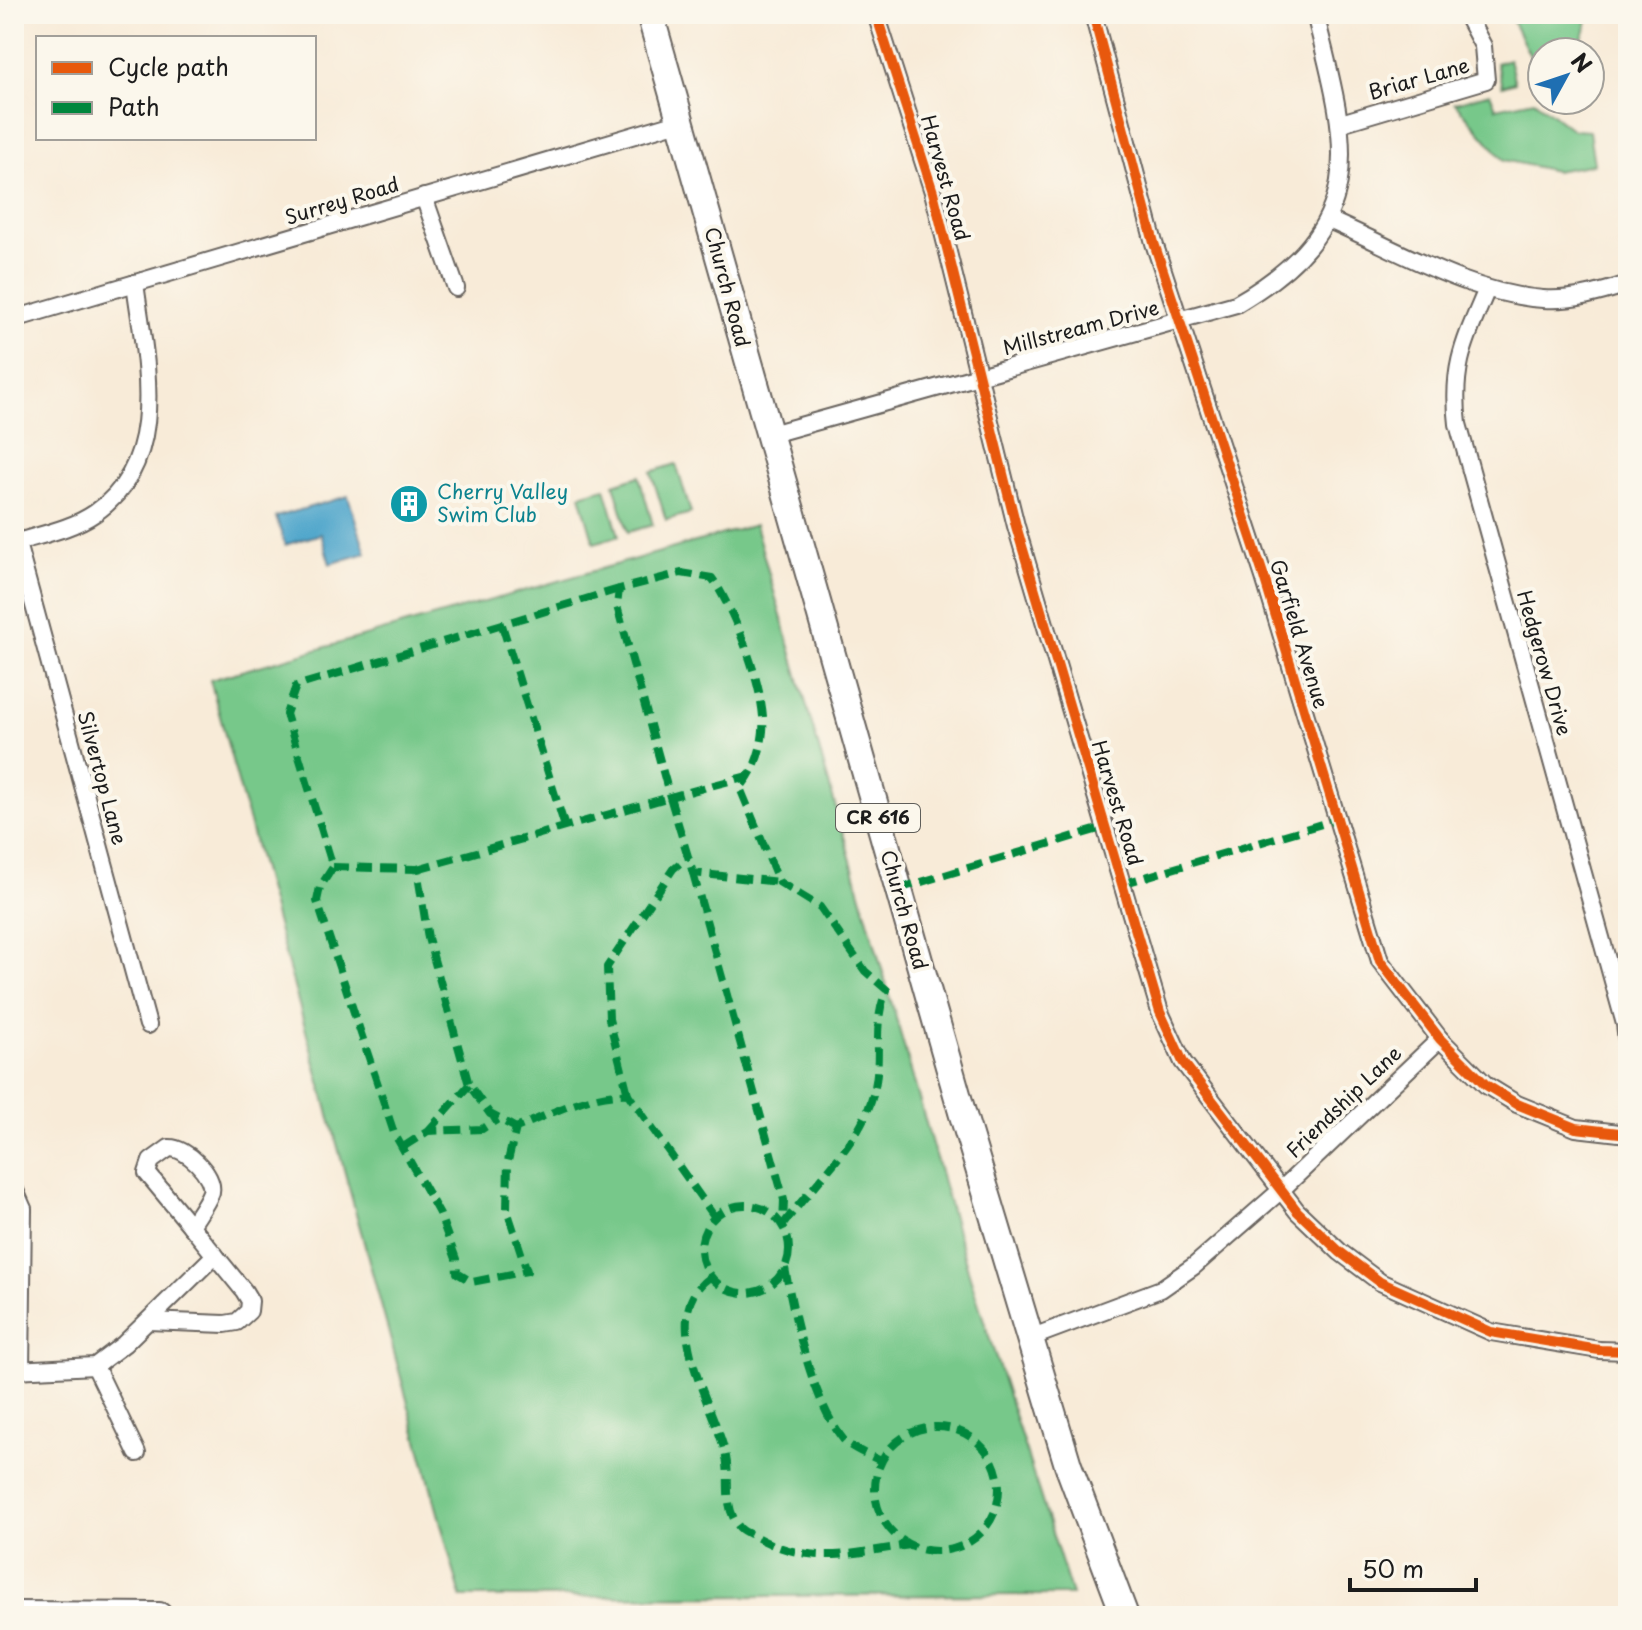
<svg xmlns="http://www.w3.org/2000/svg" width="1642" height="1630" viewBox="0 0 1642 1630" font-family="'Playpen Sans',sans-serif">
	<rect width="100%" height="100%" fill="#fbf7ec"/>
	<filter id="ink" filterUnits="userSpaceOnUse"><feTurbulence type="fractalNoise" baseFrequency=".0125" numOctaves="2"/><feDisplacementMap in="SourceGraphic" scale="16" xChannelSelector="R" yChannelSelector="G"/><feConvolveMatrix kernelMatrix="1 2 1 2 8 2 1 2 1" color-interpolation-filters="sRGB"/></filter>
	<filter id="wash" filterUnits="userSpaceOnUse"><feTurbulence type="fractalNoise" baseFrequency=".006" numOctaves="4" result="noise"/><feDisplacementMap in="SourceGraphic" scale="32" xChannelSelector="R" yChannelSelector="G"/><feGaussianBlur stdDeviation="1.8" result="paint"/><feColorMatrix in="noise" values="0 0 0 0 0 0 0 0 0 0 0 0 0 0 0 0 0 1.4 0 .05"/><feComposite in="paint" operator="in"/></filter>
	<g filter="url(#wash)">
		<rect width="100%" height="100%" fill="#f8ebd8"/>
		<g fill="#77c88a" stroke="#4a7253" stroke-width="2">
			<path d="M 1509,14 L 1586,14 C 1589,31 1581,40 1571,52 L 1542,52 L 1542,66 L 1536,68 Z"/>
			<path d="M 1509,59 L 1515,82 L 1502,86 L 1496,63 Z"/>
			<path d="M 1490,93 L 1496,108 L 1534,100 L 1573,130 L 1589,131 L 1594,164 L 1555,171 L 1504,160 L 1455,103 Z"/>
			<path d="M 676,464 L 691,513 L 666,520 L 651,472 Z"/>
			<path d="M 639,476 L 653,525 L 628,532 L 614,484 Z"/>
			<path d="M 605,488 L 619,536 L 594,543 L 580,495 Z"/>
			<path d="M 755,525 L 970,1277 L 1072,1595 L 461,1597 L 210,680 Z"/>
		</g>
		<path fill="#4ea5cb" stroke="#356074" stroke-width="2" d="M 348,496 L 366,553 L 330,564 L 321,534 L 285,545 L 276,517 Z"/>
	</g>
	<g filter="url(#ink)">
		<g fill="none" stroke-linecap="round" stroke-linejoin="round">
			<defs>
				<g id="street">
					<path d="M 876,14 L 933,192 L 1016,526 L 1160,1012 L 1183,1062 L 1297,1211 L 1340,1252 L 1380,1282 L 1491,1332 L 1599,1350 L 1628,1351"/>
					<path d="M 1093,14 L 1154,243 L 1264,577 L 1380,961 L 1440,1039 L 1486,1085 L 1517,1104 L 1576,1128 L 1628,1134"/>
					<path d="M 1341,123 L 1486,80 L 1483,46 L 1466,14"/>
					<path d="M 424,197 L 456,288"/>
					<path d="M 1329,220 C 1396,249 1469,294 1543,299 C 1572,301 1600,293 1628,284"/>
					<path d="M 1487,289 C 1465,341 1451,366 1458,424 L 1625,1024 L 1628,1049"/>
					<path d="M 14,319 L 682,121"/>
					<path d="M 768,435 L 1236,304 C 1372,225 1349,147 1315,14"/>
					<path d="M 14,543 C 40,535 72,529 95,513 C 171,460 145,360 135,283"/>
					<path d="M 17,543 L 148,1025"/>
					<path d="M 169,1148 C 185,1147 215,1175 211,1192 C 207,1203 197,1216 191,1226 L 147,1173 L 151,1161 Z"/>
					<path d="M 14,1188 L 23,1209 L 16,1207"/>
					<path d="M 148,1321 L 225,1324 L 237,1322 L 249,1311 L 250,1301 L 244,1291 L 191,1226"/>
					<path d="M 1030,1338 L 1161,1289 L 1194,1266 L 1280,1191 L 1440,1039"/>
					<path d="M 95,1366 L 137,1453"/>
					<path d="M 14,1370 L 95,1366 L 124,1344 L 215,1255"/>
					<path d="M 21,1370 L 23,1209"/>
				</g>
				<g id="primary">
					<path d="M 650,14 L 962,1112 L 1068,1465 L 1125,1616"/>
					<path d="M 14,1615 L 159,1616"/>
				</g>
			</defs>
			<use href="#street" stroke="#69645e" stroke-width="20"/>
			<use href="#primary" stroke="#69645e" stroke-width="30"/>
			<use href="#street" stroke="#fff" stroke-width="16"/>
			<use href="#primary" stroke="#fff" stroke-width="26"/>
			<g stroke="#00873e" stroke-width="8" stroke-dasharray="16 8" stroke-linecap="butt">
				<path d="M 619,589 L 296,686 L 286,714 L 333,867 L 320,887 L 317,901 L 394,1133 L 440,1215 L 456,1259 L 457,1273 L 472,1282 L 527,1271 L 507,1210 L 508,1161 L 516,1128 C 551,1114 590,1092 628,1094 L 714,1216"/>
				<path d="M 502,625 L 565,827"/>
				<path d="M 751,775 L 670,797 L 617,606 L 619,589 L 681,573 L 712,578 C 734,609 767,693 763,731 C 761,752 754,772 740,788 L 779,882 L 820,907 L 865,971 L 887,990 C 872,1021 882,1054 875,1087 C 864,1141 814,1182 783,1225"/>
				<path d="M 333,867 L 417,869 L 428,938 L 469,1085 L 490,1114 L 516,1128"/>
				<path d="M 417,869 L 670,797 L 693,873 L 779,882"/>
				<path d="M 693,873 L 784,1200 L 783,1225"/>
				<path d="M 1122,884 L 1335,820"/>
				<path d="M 898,889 L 1105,827"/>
				<path d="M 628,1094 L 609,1019 L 607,967 L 673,869 L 688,856"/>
				<path d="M 428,1131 L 469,1085"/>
				<path d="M 403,1147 L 428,1131 L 482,1129 L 498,1119"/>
				<circle cx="745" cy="1249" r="44"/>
				<path d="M 785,1268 C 794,1317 812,1400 843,1439 C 851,1449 870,1455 881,1461"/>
				<path d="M 710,1277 C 655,1315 713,1404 725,1452 C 732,1479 721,1505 740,1528 C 745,1533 755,1536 762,1540 C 816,1566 854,1552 911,1545"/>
				<circle cx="937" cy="1489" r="62"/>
			</g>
			<defs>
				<g id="cycleway">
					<path d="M 876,14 L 933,192 L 1016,526 L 1160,1012 L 1183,1062 L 1297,1211 L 1340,1252 L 1380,1282 L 1491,1332 L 1599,1350 L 1628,1351"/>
					<path d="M 1093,14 L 1154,243 L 1264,577 L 1380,961 L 1440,1039 L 1486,1085 L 1517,1104 L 1576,1128 L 1628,1134"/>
				</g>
			</defs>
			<use href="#cycleway" stroke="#fbf7ec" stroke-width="15"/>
			<use href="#cycleway" stroke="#e8590c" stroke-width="10"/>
		</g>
	</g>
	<defs>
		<symbol id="building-disc" viewBox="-11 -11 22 22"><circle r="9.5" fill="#0f9aa8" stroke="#fbf7ec"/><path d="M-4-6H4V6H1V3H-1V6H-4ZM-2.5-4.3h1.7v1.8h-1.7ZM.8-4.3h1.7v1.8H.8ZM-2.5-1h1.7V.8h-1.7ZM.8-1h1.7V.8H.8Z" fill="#fff"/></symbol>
	</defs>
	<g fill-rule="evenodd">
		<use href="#building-disc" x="387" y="482" width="44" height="44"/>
	</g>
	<g text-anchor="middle" stroke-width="8" stroke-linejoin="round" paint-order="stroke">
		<rect fill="#fbf7ec" stroke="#5f5e5a" stroke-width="2" x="836" y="804" width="84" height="28" rx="6"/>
		<g font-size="18" font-weight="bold" fill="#1c1c1c">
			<text x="878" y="824">CR 616</text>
		</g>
		<g font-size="20" fill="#1c1c1c" stroke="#fbf7ec">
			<text transform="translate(1419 79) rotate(-16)" y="7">Briar Lane</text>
			<text transform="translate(945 178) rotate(74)" y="7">Harvest Road</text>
			<text transform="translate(342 201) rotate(-17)" y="7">Surrey Road</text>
			<text transform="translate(727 287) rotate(75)" y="7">Church Road</text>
			<text transform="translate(1081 328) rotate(-15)" y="7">Millstream Drive</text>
			<text transform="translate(1299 634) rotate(73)" y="7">Garfield Avenue</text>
			<text transform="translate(1544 663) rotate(74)" y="7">Hedgerow Drive</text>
			<text transform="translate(102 778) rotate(75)" y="7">Silvertop Lane</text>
			<text transform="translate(1117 803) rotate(73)" y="7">Harvest Road</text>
			<text transform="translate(904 910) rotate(74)" y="7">Church Road</text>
			<text transform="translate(1344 1102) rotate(-44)" y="7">Friendship Lane</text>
		</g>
		<g font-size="20" fill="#0d838f" stroke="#fbf7ec" text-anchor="start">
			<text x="437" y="499">Cherry Valley<tspan x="437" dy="23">Swim Club</tspan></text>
		</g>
	</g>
	<rect width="1642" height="1630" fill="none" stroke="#fbf7ec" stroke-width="48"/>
	<rect x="36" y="36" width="280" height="104" fill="#fbf7ec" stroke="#a29f99" stroke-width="2"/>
	<rect x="52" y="62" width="40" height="12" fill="#e8590c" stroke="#a29f99" stroke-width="2"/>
	<text x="108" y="76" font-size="24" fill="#1c1c1c">Cycle path</text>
	<rect x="52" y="102" width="40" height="12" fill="#00873e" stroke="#a29f99" stroke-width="2"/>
	<text x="108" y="116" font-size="24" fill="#1c1c1c">Path</text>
	<g transform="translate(1566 76) rotate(50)"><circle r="38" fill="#fbf7ec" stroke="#a29f99" stroke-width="2"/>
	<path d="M0-6L14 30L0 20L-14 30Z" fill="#1f6fb2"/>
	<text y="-12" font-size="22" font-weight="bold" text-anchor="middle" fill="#1c1c1c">N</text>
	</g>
	<path d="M1350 1578v12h126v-12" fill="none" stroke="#1c1c1c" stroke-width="4"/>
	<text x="1362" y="1578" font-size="24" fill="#1c1c1c" stroke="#fbf7ec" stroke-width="6" paint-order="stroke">50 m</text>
</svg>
